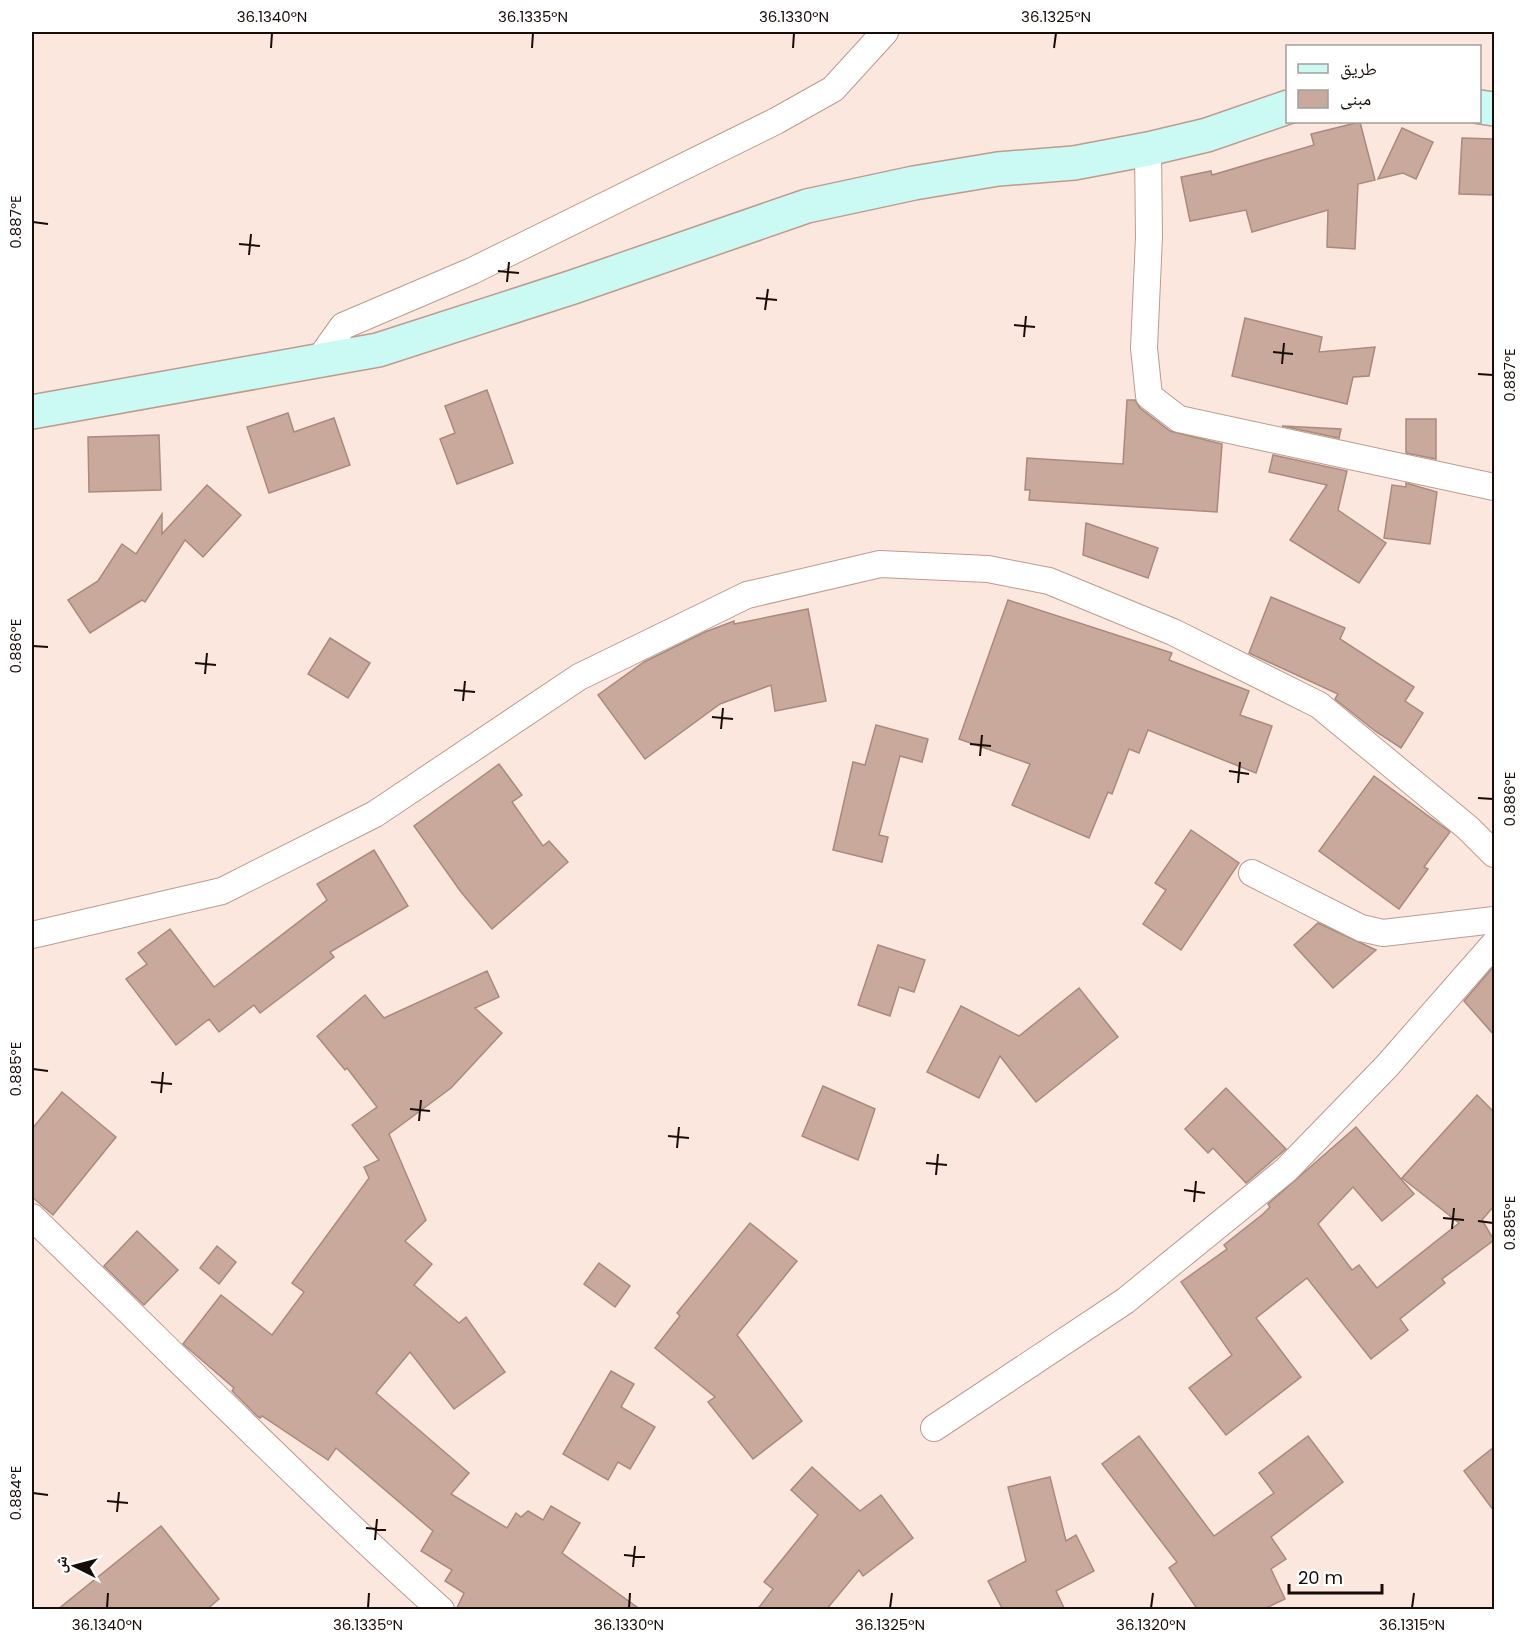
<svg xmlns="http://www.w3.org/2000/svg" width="1526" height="1641" viewBox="0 0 1526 1641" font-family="Poppins,'Noto Naskh Arabic',sans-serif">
	<rect width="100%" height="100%" fill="#fce7df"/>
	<g fill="#c9a99c" stroke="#a98a7d" stroke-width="1.5">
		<path d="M 1360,122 L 1375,180 L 1358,184 L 1355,249 L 1327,247 L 1328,210 L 1252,232 L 1246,210 L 1190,221 L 1181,177 L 1211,171 L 1212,175 L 1314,145 L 1311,134 Z"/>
		<path d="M 1402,128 L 1433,142 L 1416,179 L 1403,173 L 1378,179 Z"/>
		<path d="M 1462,138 L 1494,139 L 1494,195 L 1459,194 Z"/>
		<path d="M 1245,318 L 1322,337 L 1319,352 L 1375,347 L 1369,376 L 1353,377 L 1347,404 L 1232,376 Z"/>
		<path d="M 487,390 L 513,463 L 457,484 L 440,439 L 455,433 L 445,406 Z"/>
		<path d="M 1127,400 L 1135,400 L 1140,408 L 1170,431 L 1222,444 L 1217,512 L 1029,500 L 1030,490 L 1025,490 L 1027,458 L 1123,464 Z"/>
		<path d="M 288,413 L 294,432 L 334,418 L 350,465 L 269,493 L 247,427 Z"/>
		<path d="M 1406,419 L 1436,419 L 1436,459 L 1406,453 Z"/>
		<path d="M 1282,426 L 1341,429 L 1339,438 Z"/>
		<path d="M 159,435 L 161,490 L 89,492 L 88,437 Z"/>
		<path d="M 1273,455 L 1347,471 L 1338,510 L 1386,543 L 1359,583 L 1290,540 L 1327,485 L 1269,472 Z"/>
		<path d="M 1406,483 L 1437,492 L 1430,544 L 1384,538 L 1392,485 L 1406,487 Z"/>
		<path d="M 207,485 L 241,515 L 203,557 L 185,540 L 145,602 L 142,600 L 90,633 L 68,600 L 98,581 L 122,544 L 136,554 L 162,514 L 162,534 Z"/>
		<path d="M 1086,523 L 1158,548 L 1148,578 L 1083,555 Z"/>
		<path d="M 1271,597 L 1345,628 L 1340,639 L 1414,687 L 1405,701 L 1423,713 L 1401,748 L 1375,731 L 1335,699 L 1338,694 L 1249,653 Z"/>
		<path d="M 1008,600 L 1172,653 L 1169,660 L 1249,691 L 1240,715 L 1272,726 L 1256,773 L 1148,730 L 1139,753 L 1129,749 L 1112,794 L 1108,792 L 1089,838 L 1012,805 L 1030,764 L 959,739 Z"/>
		<path d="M 808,609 L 826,701 L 775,711 L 771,685 L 720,704 L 645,759 L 598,695 L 644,662 L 705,632 L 734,621 L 734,624 Z"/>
		<path d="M 330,638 L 370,663 L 348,698 L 308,674 Z"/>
		<path d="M 876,725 L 928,739 L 922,762 L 900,756 L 879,835 L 888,837 L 882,862 L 833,850 L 853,762 L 865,765 Z"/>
		<path d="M 499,764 L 522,795 L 512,802 L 543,846 L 549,841 L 568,862 L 492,929 L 461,892 L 414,826 Z"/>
		<path d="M 1374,776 L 1450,832 L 1424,867 L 1428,869 L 1399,909 L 1319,851 Z"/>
		<path d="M 1191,830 L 1239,863 L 1181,950 L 1143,924 L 1166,890 L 1155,883 Z"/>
		<path d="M 374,850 L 408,906 L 330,952 L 334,957 L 260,1013 L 254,1005 L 219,1032 L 209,1019 L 176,1045 L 126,979 L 147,964 L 138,953 L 170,929 L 214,987 L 327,900 L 317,884 Z"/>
		<path d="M 1318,923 L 1376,950 L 1333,988 L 1294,945 Z"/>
		<path d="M 878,945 L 925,960 L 914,992 L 899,987 L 890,1016 L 858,1005 Z"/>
		<path d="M 1494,966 L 1494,1035 L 1464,1001 Z"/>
		<path d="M 487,971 L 499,997 L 475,1008 L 502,1033 L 451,1088 L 389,1134 L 426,1220 L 405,1241 L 432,1264 L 414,1285 L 459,1323 L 466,1317 L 505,1372 L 454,1409 L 410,1352 L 376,1393 L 469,1473 L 451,1494 L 507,1528 L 516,1513 L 521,1517 L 528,1511 L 543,1520 L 551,1506 L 580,1523 L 562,1553 L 641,1610 L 456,1610 L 464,1593 L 445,1581 L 452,1570 L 421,1551 L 433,1531 L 336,1448 L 328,1460 L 262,1416 L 260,1418 L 257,1416 L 232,1391 L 234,1388 L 183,1344 L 221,1295 L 272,1335 L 304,1292 L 292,1283 L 369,1178 L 364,1167 L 379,1160 L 352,1125 L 377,1107 L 347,1068 L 345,1070 L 317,1036 L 365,995 L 384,1018 Z"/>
		<path d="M 1079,988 L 1118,1037 L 1036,1102 L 1000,1056 L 979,1098 L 927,1072 L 961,1006 L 1019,1036 Z"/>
		<path d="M 823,1086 L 875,1109 L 858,1160 L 802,1136 Z"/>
		<path d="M 1226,1088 L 1286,1149 L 1246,1183 L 1213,1148 L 1208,1153 L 1185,1129 Z"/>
		<path d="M 62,1092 L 116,1137 L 53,1215 L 32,1197 L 32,1129 Z"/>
		<path d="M 1477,1095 L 1494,1112 L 1494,1206 L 1482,1220 L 1494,1240 L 1442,1279 L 1445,1283 L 1400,1319 L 1408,1330 L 1371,1359 L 1307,1278 L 1256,1318 L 1301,1377 L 1226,1435 L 1189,1388 L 1232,1355 L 1181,1282 L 1227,1249 L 1224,1245 L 1263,1214 L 1270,1207 L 1268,1204 L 1356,1127 L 1414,1194 L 1382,1221 L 1353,1187 L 1318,1224 L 1352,1270 L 1359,1265 L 1377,1288 L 1459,1223 L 1402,1178 Z"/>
		<path d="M 750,1223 L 797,1261 L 737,1335 L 802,1421 L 753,1459 L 708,1402 L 715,1397 L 655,1348 L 680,1316 L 677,1313 Z"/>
		<path d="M 137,1231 L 178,1270 L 144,1305 L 104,1266 Z"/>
		<path d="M 217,1246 L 236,1262 L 219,1284 L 200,1268 Z"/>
		<path d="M 599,1263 L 630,1286 L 615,1307 L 584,1284 Z"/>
		<path d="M 611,1371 L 634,1384 L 621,1407 L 655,1427 L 630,1469 L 618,1462 L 608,1480 L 563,1454 Z"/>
		<path d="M 1139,1436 L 1214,1536 L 1274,1493 L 1259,1473 L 1308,1436 L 1343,1482 L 1271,1537 L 1286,1559 L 1271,1569 L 1285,1599 L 1262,1610 L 1198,1610 L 1169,1568 L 1177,1562 L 1102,1464 Z"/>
		<path d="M 1494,1447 L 1494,1511 L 1464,1471 Z"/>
		<path d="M 812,1467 L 860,1511 L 881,1495 L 913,1538 L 863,1576 L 859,1570 L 826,1610 L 757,1610 L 773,1589 L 764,1582 L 818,1515 L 791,1490 Z"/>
		<path d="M 1050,1477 L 1066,1541 L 1076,1535 L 1094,1571 L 1056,1591 L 1065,1610 L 1003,1610 L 988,1581 L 1026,1561 L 1008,1487 Z"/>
		<path d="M 161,1526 L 219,1599 L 206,1610 L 57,1610 Z"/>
	</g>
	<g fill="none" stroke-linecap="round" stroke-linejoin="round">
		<defs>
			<g id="street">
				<path d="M 1148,149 L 1149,237 L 1144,348 L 1149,396 L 1179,419 L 1494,487"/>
				<path d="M 318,361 L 343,326 L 472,271 L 776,121 L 833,89 L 885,32"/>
				<path d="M 1252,873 L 1361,928 L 1383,933 L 1494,920"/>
				<path d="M 32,935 L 222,891 L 375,814 L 579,677 L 747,595 L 880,564 L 988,569 L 1049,581 L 1173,632 L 1319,705 L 1468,828 L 1494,854"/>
				<path d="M 32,1217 C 168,1348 300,1483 441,1610"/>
				<path d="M 934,1428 L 1125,1301 L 1286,1170 L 1387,1066 L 1494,944"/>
			</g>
			<g id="secondary">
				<path d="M 1480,107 L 1494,109"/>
				<path d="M 32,412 L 378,350 L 573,287 L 807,206 L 914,183 L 998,169 L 1074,163 L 1148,149 L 1207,135 L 1288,107"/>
			</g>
		</defs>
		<use href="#street" stroke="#bc9c8f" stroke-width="28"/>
		<use href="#secondary" stroke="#bc9c8f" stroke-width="36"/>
		<use href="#street" stroke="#fff" stroke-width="26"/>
		<use href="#secondary" stroke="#cbf9f3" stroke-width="33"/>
	</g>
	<path fill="none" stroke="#170c08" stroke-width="2" d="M 271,48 L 272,33M 532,48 L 533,33M 793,48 L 794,33M 1054,48 L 1056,33M 33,222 L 48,224M 239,244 L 260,246M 249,255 L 251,234M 498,271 L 519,273M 507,282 L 509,262M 756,298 L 777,300M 765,310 L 768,289M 1014,325 L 1035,327M 1024,337 L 1026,316M 1273,352 L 1293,354M 1282,364 L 1284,343M 1478,374 L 1493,375M 33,646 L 48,647M 195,663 L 216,665M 205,674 L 207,653M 454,690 L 475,692M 463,701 L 465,681M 712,717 L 733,719M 721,729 L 723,708M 970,744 L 991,746M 980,756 L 982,735M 1229,771 L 1249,774M 1238,783 L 1240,762M 1478,798 L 1493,799M 33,1069 L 48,1071M 151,1082 L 172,1084M 161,1093 L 163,1072M 410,1109 L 430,1111M 419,1121 L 421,1100M 668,1136 L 689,1138M 677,1148 L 679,1127M 926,1163 L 947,1165M 936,1175 L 938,1154M 1184,1190 L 1205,1193M 1194,1202 L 1196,1181M 1443,1218 L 1464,1220M 1478,1221 L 1493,1223M 1452,1229 L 1454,1208M 33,1493 L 48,1495M 107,1501 L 128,1503M 117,1512 L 119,1492M 366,1528 L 386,1530M 375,1540 L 377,1519M 624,1555 L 645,1557M 633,1567 L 635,1546M 107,1608 L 108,1593M 368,1608 L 369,1593M 629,1608 L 630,1593M 890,1608 L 892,1593M 1151,1608 L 1153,1593M 1412,1608 L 1414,1593"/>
	<rect width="1526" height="1641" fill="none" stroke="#ffffff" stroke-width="66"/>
	<rect x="1286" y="45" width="195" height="78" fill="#ffffff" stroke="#a29e9c" stroke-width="1.5"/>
	<rect x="1298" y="64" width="30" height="9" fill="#cbf9f3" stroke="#a29e9c" stroke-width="1.5"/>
	<text x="1340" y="75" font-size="18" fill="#170c08">طريق</text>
	<rect x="1298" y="90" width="30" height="18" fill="#c9a99c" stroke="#a29e9c" stroke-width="1.5"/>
	<text x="1340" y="105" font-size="18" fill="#170c08">مبنى</text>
	<g transform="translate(75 1566) rotate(276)" stroke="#ffffff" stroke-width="4.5" paint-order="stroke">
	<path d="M0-4.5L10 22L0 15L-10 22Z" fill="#170c08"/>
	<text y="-9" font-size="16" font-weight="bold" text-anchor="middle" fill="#170c08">ش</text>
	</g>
	<path d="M1289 1584v9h93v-9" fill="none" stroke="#170c08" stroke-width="3"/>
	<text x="1298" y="1584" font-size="18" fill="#170c08" stroke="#ffffff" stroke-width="4.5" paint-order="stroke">20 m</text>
	<rect x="33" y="33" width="1460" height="1575" fill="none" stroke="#170c08" stroke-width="2"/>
	<g font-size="15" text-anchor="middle" fill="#170c08">
		<text x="272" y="22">36.1340°N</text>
		<text x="533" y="22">36.1335°N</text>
		<text x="794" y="22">36.1330°N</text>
		<text x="1056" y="22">36.1325°N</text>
		<text transform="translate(16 222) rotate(-90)" y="5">0.887°E</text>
		<text transform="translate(1510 375) rotate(-90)" y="5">0.887°E</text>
		<text transform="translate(16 646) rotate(-90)" y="5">0.886°E</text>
		<text transform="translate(1510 799) rotate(-90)" y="5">0.886°E</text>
		<text transform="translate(16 1069) rotate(-90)" y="5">0.885°E</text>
		<text transform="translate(1510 1223) rotate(-90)" y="5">0.885°E</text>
		<text transform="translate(16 1493) rotate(-90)" y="5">0.884°E</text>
		<text x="107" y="1630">36.1340°N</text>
		<text x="368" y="1630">36.1335°N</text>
		<text x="629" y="1630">36.1330°N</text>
		<text x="890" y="1630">36.1325°N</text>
		<text x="1151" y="1630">36.1320°N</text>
		<text x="1412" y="1630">36.1315°N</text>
	</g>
</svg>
